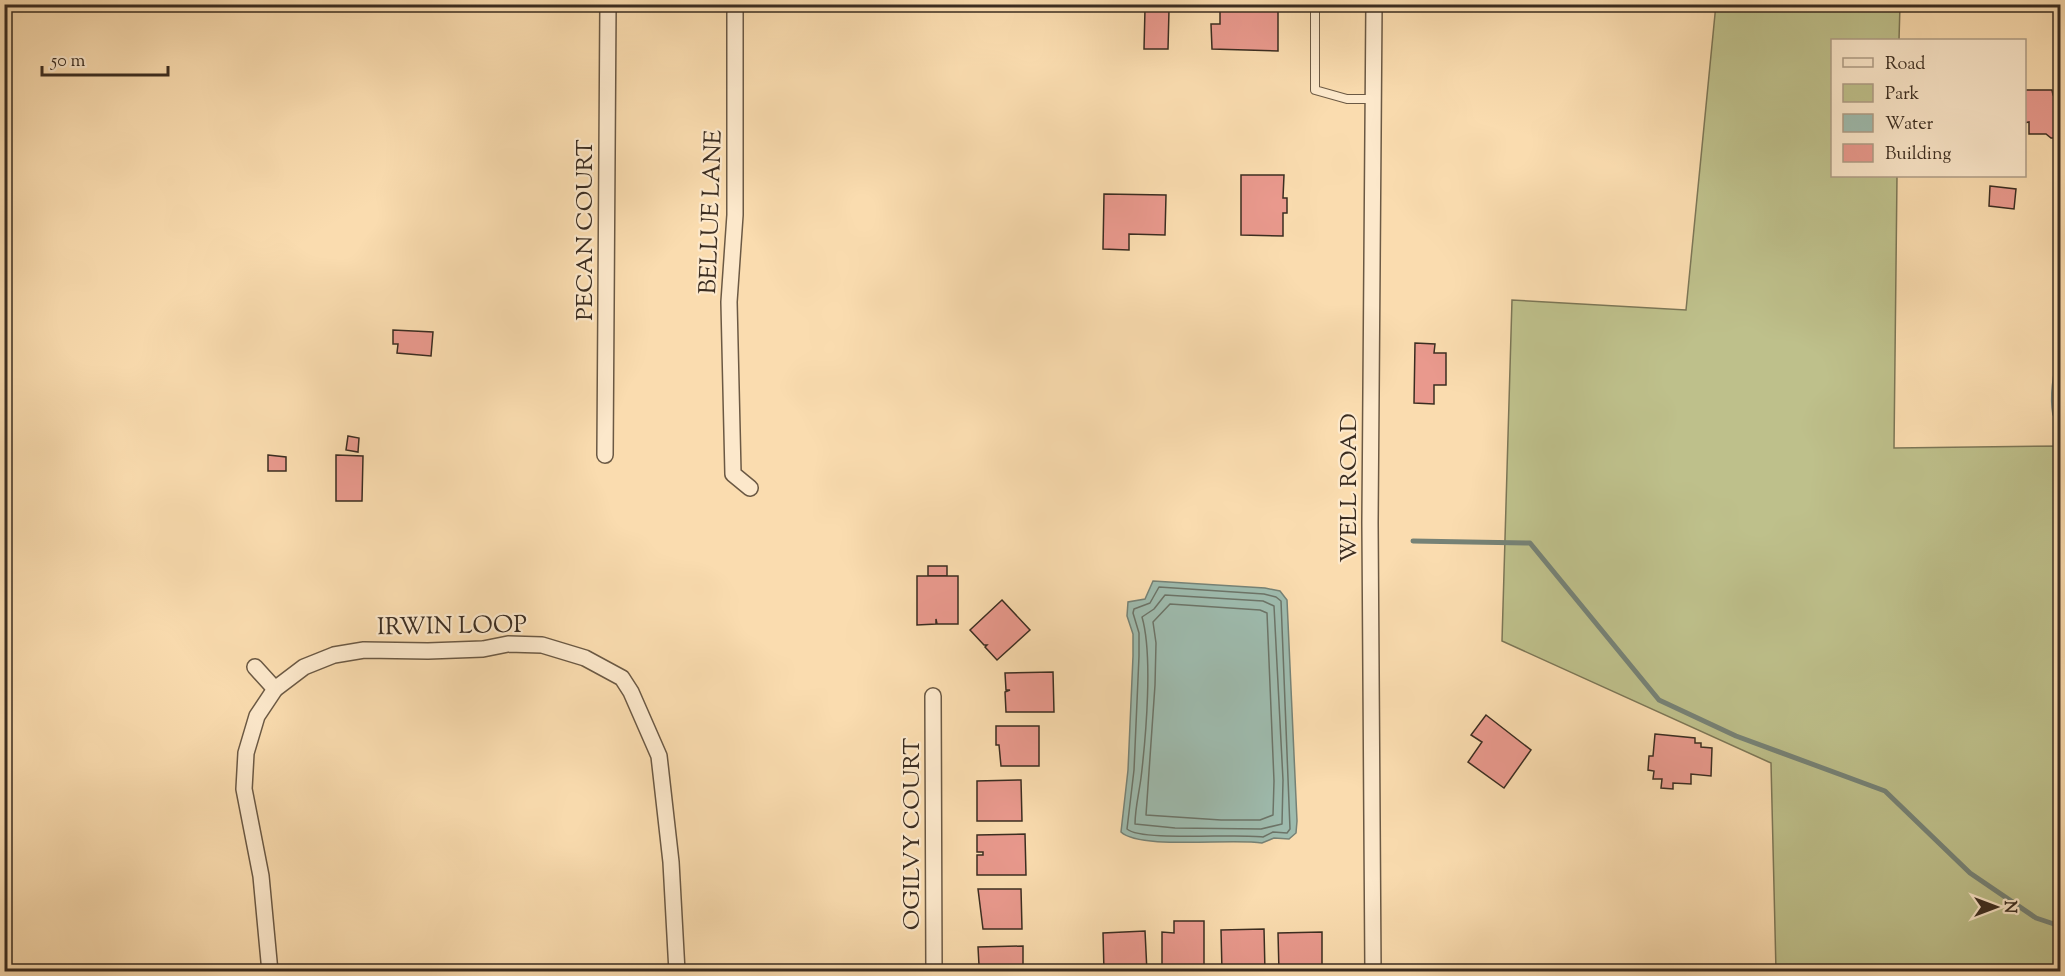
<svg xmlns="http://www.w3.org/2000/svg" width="2065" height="976" viewBox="0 0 2065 976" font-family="'Sorts Mill Goudy',serif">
	<rect width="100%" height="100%" fill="#fadcaf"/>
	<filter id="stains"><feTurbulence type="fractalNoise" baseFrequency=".00333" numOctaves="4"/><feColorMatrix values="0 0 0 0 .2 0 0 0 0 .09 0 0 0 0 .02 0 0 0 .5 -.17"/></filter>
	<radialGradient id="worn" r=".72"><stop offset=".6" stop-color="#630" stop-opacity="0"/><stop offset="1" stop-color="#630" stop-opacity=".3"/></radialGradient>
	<path fill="#bec08b" stroke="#7c7656" stroke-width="1.5" d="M 1716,4 L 1900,5 L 1899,40 L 1832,40 L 1832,176 L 1897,176 L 1894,448 L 2060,446 L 2060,971 L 1776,971 L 1771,763 L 1502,641 L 1512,300 L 1686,310 Z"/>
	<g fill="#9ebbae" stroke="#768276" stroke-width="1.5">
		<path d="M 2060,348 L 2060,417 L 2053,415 C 2049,393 2054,369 2060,348 Z"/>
		<path d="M 1153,581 L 1265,588 L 1280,591 L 1287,600 L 1297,821 L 1296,833 L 1289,839 L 1274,838 L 1262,843 C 1232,838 1140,850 1121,832 L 1128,770 L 1133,656 L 1133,634 L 1127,616 L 1128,602 L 1145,599 Z"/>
	</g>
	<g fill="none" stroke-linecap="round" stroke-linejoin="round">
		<g stroke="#6c7468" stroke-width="1.5">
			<path d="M 1159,587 L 1264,594 L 1276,597 L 1281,601 L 1290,829 L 1287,833 L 1273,832 L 1263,837 C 1237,833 1142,842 1127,829 L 1134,770 L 1139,656 L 1139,633 L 1133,613 L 1134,609 L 1150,603 Z"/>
			<path d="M 1165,595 L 1263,601 L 1274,606 L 1283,780 L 1282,824 L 1261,829 L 1175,828 L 1135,824 C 1135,809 1139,793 1141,778 C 1146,736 1153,655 1142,617 L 1154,609 Z"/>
			<path d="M 1170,604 L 1260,610 L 1267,613 L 1274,781 L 1273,815 L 1260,820 L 1221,820 L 1146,815 L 1155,685 L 1156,643 L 1153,622 Z"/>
		</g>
		<path stroke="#768276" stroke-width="5" d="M 1413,541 L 1530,543 L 1659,700 L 1736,736 L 1885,791 L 1970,873 L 2036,918 L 2060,926"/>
	</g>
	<g fill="#e9998d" stroke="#3b2d21" stroke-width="1.5">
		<path d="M 1145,9 L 1169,10 L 1168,49 L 1144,49 Z"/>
		<path d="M 1220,9 L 1278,10 L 1278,51 L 1212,49 L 1211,24 L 1220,24 Z"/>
		<path d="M 2024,90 L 2052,90 L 2053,95 L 2060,95 L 2060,135 L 2058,138 L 2051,138 L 2046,134 L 2029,134 L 2029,122 L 2024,123 Z"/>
		<path d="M 1241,175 L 1284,175 L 1283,198 L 1287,198 L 1287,213 L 1283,213 L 1283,236 L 1241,235 Z"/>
		<path d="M 1990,186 L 2016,189 L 2014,209 L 1989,206 Z"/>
		<path d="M 1104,194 L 1166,195 L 1165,235 L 1129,234 L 1129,250 L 1103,249 Z"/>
		<path d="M 393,330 L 433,332 L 431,356 L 397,353 L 398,344 L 393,344 Z"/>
		<path d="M 1415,343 L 1435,344 L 1434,353 L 1446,353 L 1446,385 L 1434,385 L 1434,404 L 1414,403 Z"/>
		<path d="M 348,436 L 359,438 L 358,452 L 346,450 Z"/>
		<path d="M 268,455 L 286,457 L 286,471 L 268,471 Z"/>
		<path d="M 336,455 L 363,456 L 362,501 L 336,501 Z"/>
		<rect x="928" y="566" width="19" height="10"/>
		<path d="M 917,576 L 958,576 L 958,624 L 937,624 L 936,619 L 936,624 L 917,625 Z"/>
		<path d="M 1002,600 L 1030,630 L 997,660 L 985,647 L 987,645 L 984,645 L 970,630 Z"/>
		<path d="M 1053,672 L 1054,712 L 1006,712 L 1005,692 L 1010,690 L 1006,690 L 1005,673 Z"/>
		<path d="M 1486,715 L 1531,750 L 1504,788 L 1468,762 L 1482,742 L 1471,735 Z"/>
		<path d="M 996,726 L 1039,726 L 1039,766 L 1001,766 L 999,745 L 996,745 Z"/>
		<path d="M 1655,734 L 1695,738 L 1695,743 L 1701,743 L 1701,747 L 1712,748 L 1711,776 L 1691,774 L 1691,784 L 1673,783 L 1673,789 L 1661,788 L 1662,779 L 1653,779 L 1654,771 L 1648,770 L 1649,756 L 1653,756 Z"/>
		<path d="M 1021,780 L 1022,821 L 977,821 L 977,781 Z"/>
		<path d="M 1025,834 L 1026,875 L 977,875 L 977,855 L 983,855 L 983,852 L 977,852 L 977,835 Z"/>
		<path d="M 978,889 L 1021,889 L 1022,929 L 983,929 Z"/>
		<path d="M 1174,921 L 1204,921 L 1204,972 L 1162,972 L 1162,932 L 1174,933 Z"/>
		<path d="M 1264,929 L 1265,972 L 1222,972 L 1221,930 Z"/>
		<path d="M 1145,931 L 1147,972 L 1104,972 L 1103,933 Z"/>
		<path d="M 1322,932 L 1322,972 L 1279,972 L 1278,933 Z"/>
		<path d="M 1023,946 L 1023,972 L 979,972 L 981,965 L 979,965 L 978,947 Z"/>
	</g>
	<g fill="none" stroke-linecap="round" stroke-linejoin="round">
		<defs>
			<path id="service" d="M 1315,4 L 1315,90 L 1347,99 L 1373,99"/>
			<g id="minor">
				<path d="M 735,4 L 735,215 L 729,302 L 733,474 L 750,488"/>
				<path d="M 605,455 L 608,4"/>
				<path d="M 255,667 L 275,689"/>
				<path d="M 933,696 L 934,972"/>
				<path d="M 270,972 L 261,876 L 244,789 L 246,753 L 257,716 L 275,689 L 304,667 L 334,655 L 364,650 L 428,651 L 483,649 L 508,644 L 542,645 L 585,658 L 622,678 L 631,692 L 659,756 L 671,862 L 677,972"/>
				<path d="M 1373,972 L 1370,523 L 1374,4"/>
			</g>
		</defs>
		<use href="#service" stroke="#6b5944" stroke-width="10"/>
		<use href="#minor" stroke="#6b5944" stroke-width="18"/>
		<use href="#service" stroke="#fce8cb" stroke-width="8"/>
		<use href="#minor" stroke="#fce8cb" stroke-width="15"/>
	</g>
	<g text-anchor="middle" stroke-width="4.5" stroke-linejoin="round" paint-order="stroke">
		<g font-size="24" fill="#3b2d21" stroke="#fce8cb">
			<text transform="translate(710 212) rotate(-88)" y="8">BELLUE LANE</text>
			<text transform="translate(584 230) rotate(-90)" y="8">PECAN COURT</text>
			<text transform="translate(1348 488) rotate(-90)" y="8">WELL ROAD</text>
			<text transform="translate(452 625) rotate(-1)" y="8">IRWIN LOOP</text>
			<text transform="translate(911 834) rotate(-90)" y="8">OGILVY COURT</text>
		</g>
	</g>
	<rect width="2065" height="976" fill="none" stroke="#fadcaf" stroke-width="24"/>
	<rect x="6" y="6" width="2053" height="964" fill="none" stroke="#3b2d21" stroke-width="3"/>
	<rect x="12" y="12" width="2041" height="952" fill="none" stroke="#3b2d21" stroke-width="1.5"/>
	<rect x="1831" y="39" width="195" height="138" fill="#fce8cb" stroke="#af9d87" stroke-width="1.5"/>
	<rect x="1843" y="58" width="30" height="9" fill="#fce8cb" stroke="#af9d87" stroke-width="1.5"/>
	<text x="1885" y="69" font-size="18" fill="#3b2d21">Road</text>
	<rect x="1843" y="84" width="30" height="18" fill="#bec08b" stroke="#af9d87" stroke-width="1.5"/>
	<text x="1885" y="99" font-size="18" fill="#3b2d21">Park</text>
	<rect x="1843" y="114" width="30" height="18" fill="#9ebbae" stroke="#af9d87" stroke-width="1.5"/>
	<text x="1885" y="129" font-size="18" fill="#3b2d21">Water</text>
	<rect x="1843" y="144" width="30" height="18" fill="#e9998d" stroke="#af9d87" stroke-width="1.5"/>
	<text x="1885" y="159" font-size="18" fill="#3b2d21">Building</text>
	<g transform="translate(1996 907) rotate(90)" stroke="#fce8cb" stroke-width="4.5" paint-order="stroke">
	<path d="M0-4.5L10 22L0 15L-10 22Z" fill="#3b2d21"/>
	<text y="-9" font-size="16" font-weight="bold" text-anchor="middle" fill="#3b2d21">N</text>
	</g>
	<path d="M42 66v9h126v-9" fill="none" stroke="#3b2d21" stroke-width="3"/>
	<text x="51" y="66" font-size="18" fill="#3b2d21" stroke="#fce8cb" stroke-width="4.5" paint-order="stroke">50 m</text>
	<rect width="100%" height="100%" filter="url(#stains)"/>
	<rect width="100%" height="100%" fill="url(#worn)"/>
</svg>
